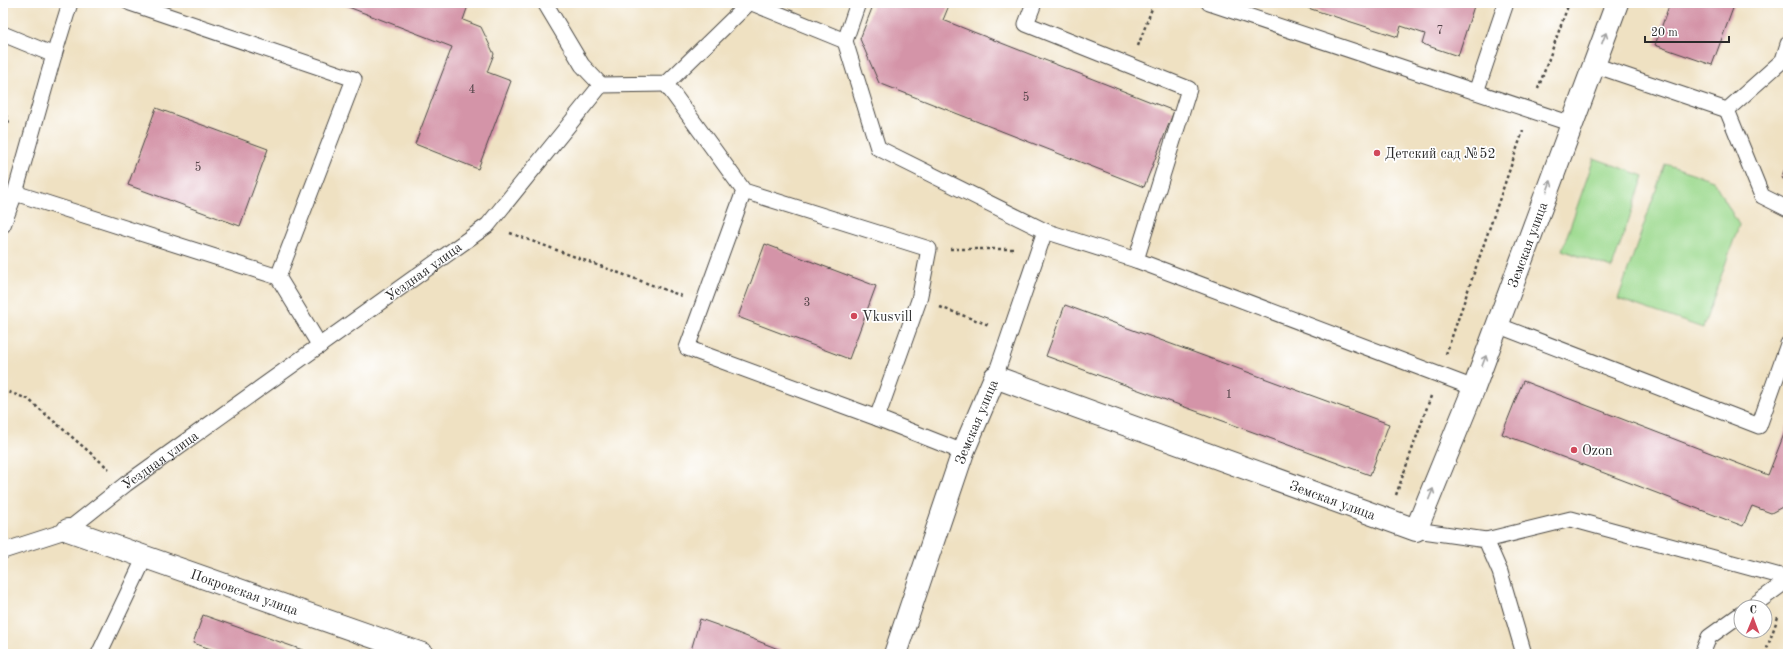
<svg xmlns="http://www.w3.org/2000/svg" width="1791" height="657" viewBox="0 0 1791 657" font-family="'Old Standard TT',serif">
	<rect width="100%" height="100%" fill="#fff"/>
	<filter id="ink" filterUnits="userSpaceOnUse"><feTurbulence type="fractalNoise" baseFrequency=".025" numOctaves="2"/><feDisplacementMap in="SourceGraphic" scale="8" xChannelSelector="R" yChannelSelector="G"/><feConvolveMatrix kernelMatrix="1 2 1 2 8 2 1 2 1" color-interpolation-filters="sRGB"/></filter>
	<filter id="wash" filterUnits="userSpaceOnUse"><feTurbulence type="fractalNoise" baseFrequency=".012" numOctaves="4" result="noise"/><feDisplacementMap in="SourceGraphic" scale="16" xChannelSelector="R" yChannelSelector="G"/><feGaussianBlur stdDeviation="0.9" result="paint"/><feColorMatrix in="noise" values="0 0 0 0 0 0 0 0 0 0 0 0 0 0 0 0 0 1.4 0 .05"/><feComposite in="paint" operator="in"/></filter>
	<g filter="url(#wash)">
		<rect width="100%" height="100%" fill="#efe1c2"/>
		<g fill="#9dda8f" stroke="#64825d">
			<path d="M 1594,158 L 1644,176 L 1612,268 L 1562,250 Z"/>
			<path d="M 1665,164 L 1713,180 L 1739,225 L 1703,328 L 1618,299 Z"/>
		</g>
		<g id="blocks">
			<g fill="#d494a8">
				<path d="M 338,3 L 469,3 L 463,20 L 481,27 L 494,54 L 487,72 L 511,81 L 478,169 L 415,144 L 452,47 Z"/>
				<path d="M 874,3 L 950,3 L 943,20 L 1174,111 L 1144,187 L 879,83 L 860,39 Z"/>
				<path d="M 1310,3 L 1475,3 L 1458,56 L 1422,44 L 1425,34 L 1401,26 L 1398,37 L 1308,8 Z"/>
				<path d="M 1670,3 L 1735,3 L 1712,65 L 1655,45 Z"/>
				<path d="M 156,108 L 268,149 L 240,226 L 128,185 Z"/>
				<path d="M 1788,161 L 1788,181 L 1781,178 Z"/>
				<path d="M 765,244 L 876,286 L 849,359 L 738,317 Z"/>
				<path d="M 1065,305 L 1389,424 L 1370,475 L 1046,356 Z"/>
				<path d="M 1523,381 L 1768,475 L 1788,424 L 1788,504 L 1771,513 L 1752,506 L 1743,526 L 1502,434 Z"/>
				<path d="M 203,615 L 314,654 L 226,654 L 193,643 Z"/>
				<path d="M 700,619 L 717,625 L 791,654 L 690,654 Z"/>
			</g>
		</g>
	</g>
	<g filter="url(#ink)">
		<use href="#blocks" fill-opacity="0" stroke="#484642" stroke-width="1"/>
		<g fill="none" stroke-linecap="round" stroke-linejoin="round">
			<defs>
				<g id="service">
					<path d="M 130,3 L 354,79 L 278,277"/>
					<path d="M 545,3 L 582,65 L 601,85"/>
					<path d="M 752,3 L 845,41 L 858,3"/>
					<path d="M 1034,3 L 1026,24 L 1189,89 L 1136,260"/>
					<path d="M 1209,3 L 1572,124"/>
					<path d="M 3,34 L 54,55 L 15,193 L 3,225"/>
					<path d="M 845,41 L 878,148 L 1045,231"/>
					<path d="M 54,55 L 70,3"/>
					<path d="M 1594,65 L 1727,110 L 1783,60 L 1788,44"/>
					<path d="M 666,84 L 744,191 L 929,249 L 919,300 L 877,418 L 687,348 L 744,191"/>
					<path d="M 1476,92 L 1506,3"/>
					<path d="M 1727,110 L 1762,196 L 1788,209"/>
					<path d="M 15,193 L 278,277 L 320,346"/>
					<path d="M 1497,325 L 1759,426 L 1788,344"/>
					<path d="M 995,377 L 1045,231 L 1136,260 L 1474,388"/>
					<path d="M 877,418 L 963,452"/>
					<path d="M 1416,530 L 1486,540 L 1571,519 L 1788,578"/>
					<path d="M 1486,540 L 1500,572 L 1524,654"/>
					<path id="s1" d="M 3,551 L 68,530 L 126,484 L 488,225 L 601,85 L 666,84 L 749,3"/>
					<path d="M 1751,607 L 1788,580"/>
					<path d="M 99,654 L 145,557"/>
					<path d="M 1702,654 L 1709,637 L 1741,614"/>
				</g>
				<g id="minor">
					<path id="s2" d="M 68,530 L 422,654"/>
					<path id="s3" d="M 895,654 L 963,452 L 995,377 L 1416,530 L 1474,388 L 1617,3"/>
				</g>
			</defs>
			<use href="#service" stroke="#484642" stroke-width="17"/>
			<use href="#minor" stroke="#484642" stroke-width="24"/>
			<g stroke="#484642" stroke-width="2.5" stroke-dasharray="3 3" stroke-linecap="butt">
				<path d="M 1138,46 L 1154,3"/>
				<path d="M 1538,89 L 1569,3"/>
				<path d="M 3,109 L 10,125"/>
				<path d="M 510,233 L 682,296"/>
				<path d="M 950,249 L 1015,249"/>
				<path d="M 940,307 L 989,325"/>
				<path d="M 1446,354 L 1523,131"/>
				<path d="M 3,390 L 28,399 L 109,469"/>
				<path d="M 1396,495 L 1431,396"/>
				<path d="M 1765,654 L 1778,617"/>
			</g>
			<use href="#service" stroke="#fff" stroke-width="15"/>
			<use href="#minor" stroke="#fff" stroke-width="22"/>
		</g>
		<defs><path id="oneway-shaft" d="M-6 0H5M1.5-3L5.5 0L1.5 3" fill="none" stroke-width="1.6" stroke-linecap="round" stroke-linejoin="round"/></defs>
		<g stroke="#a0a0a0">
			<use href="#oneway-shaft" transform="translate(1604 38) rotate(-69)"/>
			<use href="#oneway-shaft" transform="translate(1549 186) rotate(-70)"/>
			<use href="#oneway-shaft" transform="translate(1484 361) rotate(-69)"/>
			<use href="#oneway-shaft" transform="translate(1431 494) rotate(-68)"/>
		</g>
	</g>
	<g fill="#d1495b" stroke="#fff" stroke-width="1.5">
		<circle cx="1377" cy="153" r="4"/>
		<circle cx="854" cy="316" r="4"/>
		<circle cx="1574" cy="450" r="4"/>
	</g>
	<g text-anchor="middle" stroke-width="3.5" stroke-linejoin="round" paint-order="stroke">
		<g font-size="12" fill="#55454a">
			<text x="1440" y="34">7</text>
			<text x="472" y="93">4</text>
			<text x="1026" y="101">5</text>
			<text x="198" y="171">5</text>
			<text x="807" y="306">3</text>
			<text x="1229" y="398">1</text>
		</g>
		<g font-size="14" fill="#2b2b2b" stroke="#fff" text-anchor="start">
			<text x="1385" y="158">Детский сад №52</text>
			<text x="862" y="321">Vkusvill</text>
			<text x="1582" y="455">Ozon</text>
		</g>
		<g font-size="14" fill="#2b2b2b" stroke="#fff">
			<text dy="5" stroke="none"><textPath href="#s3" startOffset="1049">Земская улица</textPath></text>
			<text dy="5" stroke="none"><textPath href="#s1" startOffset="508">Уездная улица</textPath></text>
			<text dy="5" stroke="none"><textPath href="#s3" startOffset="246">Земская улица</textPath></text>
			<text dy="5" stroke="none"><textPath href="#s1" startOffset="184">Уездная улица</textPath></text>
			<text dy="5" stroke="none"><textPath href="#s3" startOffset="654">Земская улица</textPath></text>
			<text dy="5" stroke="none"><textPath href="#s2" startOffset="187">Покровская улица</textPath></text>
		</g>
	</g>
	<rect width="1791" height="657" fill="none" stroke="#fff" stroke-width="16"/>
	<g transform="translate(1753 619) rotate(1)"><circle r="19" fill="#ffffff" stroke="#aaaaaa"/>
	<path d="M0-3L7 15L0 10L-7 15Z" fill="#d1495b"/>
	<text y="-6" font-size="11" font-weight="bold" text-anchor="middle" fill="#2b2b2b">С</text>
	</g>
	<path d="M1645 36v6h84v-6" fill="none" stroke="#2b2b2b" stroke-width="2"/>
	<text x="1651" y="36" font-size="12" fill="#2b2b2b" stroke="#ffffff" stroke-width="3" paint-order="stroke">20 m</text>
</svg>
